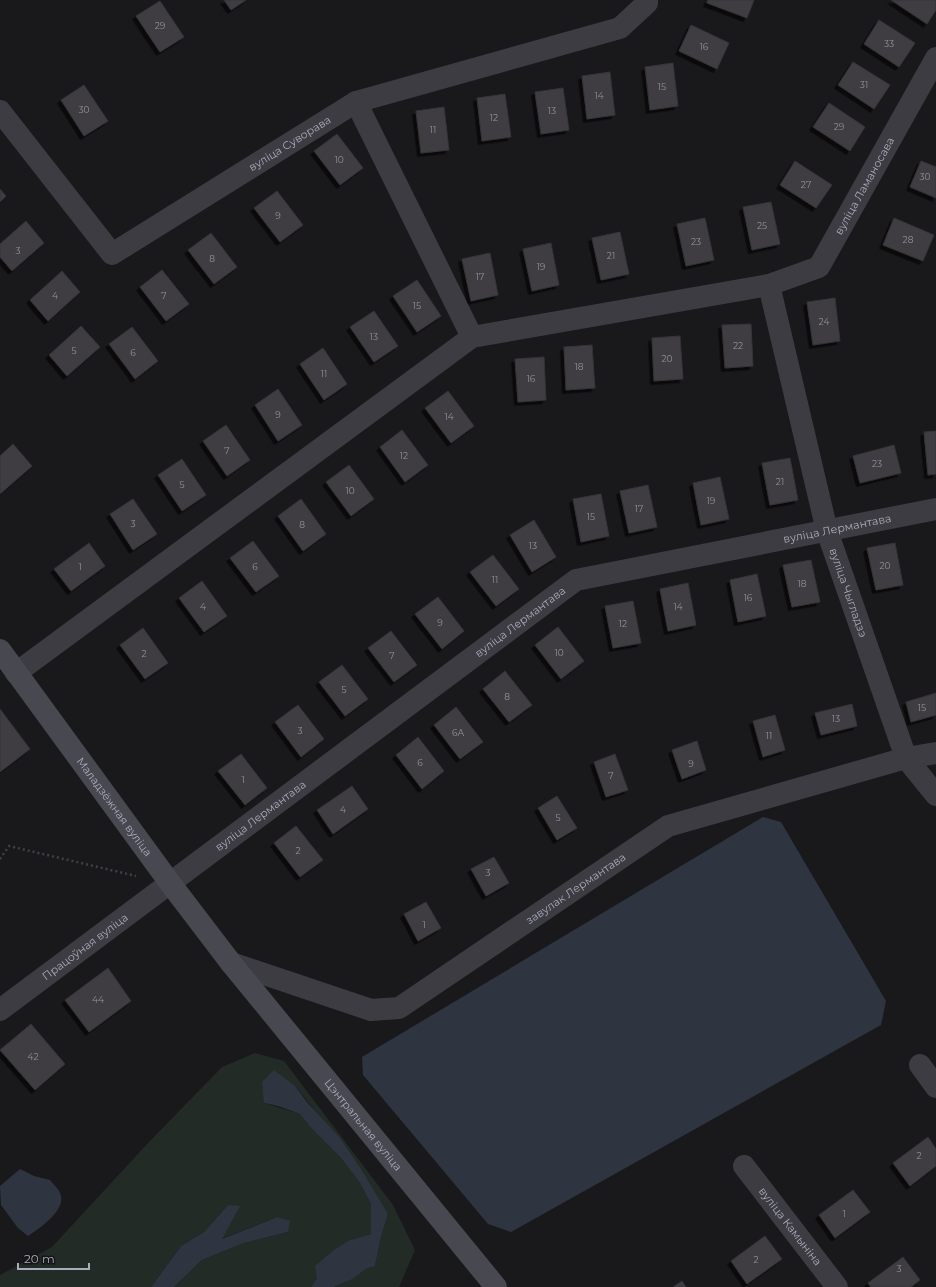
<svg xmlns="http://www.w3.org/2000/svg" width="936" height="1287" viewBox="0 0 936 1287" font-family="Montserrat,sans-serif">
	<defs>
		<filter id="shadow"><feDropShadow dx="-3.5" dy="3.5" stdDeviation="0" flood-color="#0009"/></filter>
	</defs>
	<rect width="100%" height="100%" fill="#19191b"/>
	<path fill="#232b26" d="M 255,1053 L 284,1061 L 393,1205 L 415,1250 L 399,1287 L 334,1287 L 334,1286 L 353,1279 L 366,1269 L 375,1266 L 381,1237 L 388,1214 L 322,1119 L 295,1086 L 264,1103 L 300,1114 L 312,1129 L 341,1158 L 360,1183 L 371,1204 L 371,1234 L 350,1240 L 317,1278 L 311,1287 L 174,1287 L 202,1260 L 244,1243 L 288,1232 L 277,1217 L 221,1239 L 228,1205 L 204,1232 L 181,1246 L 151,1287 L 0,1287 L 0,1275 L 52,1247 L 148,1143 L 222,1067 Z"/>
	<g fill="#2e3440">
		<path d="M 763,817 L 781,822 L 886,1001 L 881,1025 L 511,1232 L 488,1224 L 363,1075 L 362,1057 Z"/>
		<path d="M 274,1070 L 295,1086 L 307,1102 L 340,1138 L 361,1169 L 388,1214 L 381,1237 L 375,1266 L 366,1269 L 353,1279 L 335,1286 L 334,1287 L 311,1287 L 317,1278 L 315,1266 L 334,1250 L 350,1240 L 371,1234 L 371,1204 L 360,1183 L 341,1158 L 312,1129 L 300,1114 L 278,1106 L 264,1103 L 262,1082 Z"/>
		<path d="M 20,1169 L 34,1176 L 50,1180 C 53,1184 58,1188 60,1193 C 68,1209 39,1229 28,1236 L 18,1228 L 1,1205 L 0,1186 Z"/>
		<path d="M 228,1205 L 240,1206 L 222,1239 L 277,1217 L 290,1221 L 288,1232 L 244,1243 L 202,1260 L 174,1287 L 151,1287 L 181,1246 L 204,1232 Z"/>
	</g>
	<g fill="#3f3e43" stroke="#343337" filter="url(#shadow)">
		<path d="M 224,0 L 246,0 L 231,10 Z"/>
		<path d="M 708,0 L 754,0 L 747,18 L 707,3 Z"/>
		<path d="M 891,0 L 936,0 L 936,10 L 927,24 Z"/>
		<path d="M 160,1 L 184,37 L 160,52 L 136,16 Z"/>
		<path d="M 879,20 L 915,43 L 899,67 L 864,44 Z"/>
		<path d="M 691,25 L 729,43 L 717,69 L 679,51 Z"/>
		<path d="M 853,62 L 890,85 L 874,109 L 838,85 Z"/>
		<path d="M 673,63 L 678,106 L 650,110 L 645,67 Z"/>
		<path d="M 610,72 L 615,115 L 587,119 L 582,76 Z"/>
		<path d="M 84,85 L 108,121 L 84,136 L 61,100 Z"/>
		<path d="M 563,88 L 569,130 L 541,134 L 535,92 Z"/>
		<path d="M 505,94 L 511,137 L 482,141 L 477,98 Z"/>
		<path d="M 829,103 L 865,127 L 850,151 L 813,127 Z"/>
		<path d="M 444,107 L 449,150 L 421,153 L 416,111 Z"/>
		<path d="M 337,134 L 363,168 L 340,185 L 314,151 Z"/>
		<path d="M 795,161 L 832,185 L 816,208 L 780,185 Z"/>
		<path d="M 921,161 L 936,167 L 936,198 L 910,187 Z"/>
		<path d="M 0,189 L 6,196 L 0,202 Z"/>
		<path d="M 277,191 L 303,225 L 280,242 L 254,208 Z"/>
		<path d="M 771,202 L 780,244 L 752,250 L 743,207 Z"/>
		<path d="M 705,218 L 714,260 L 686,266 L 677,224 Z"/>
		<path d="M 894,218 L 934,235 L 923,261 L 883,245 Z"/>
		<path d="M 26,221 L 44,243 L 12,271 L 0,257 L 0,244 Z"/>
		<path d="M 620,232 L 629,274 L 601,280 L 592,238 Z"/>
		<path d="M 211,233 L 237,267 L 214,284 L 188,250 Z"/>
		<path d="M 551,243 L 559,285 L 532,291 L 523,249 Z"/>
		<path d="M 490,253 L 498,295 L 471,301 L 462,259 Z"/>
		<path d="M 162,270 L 189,304 L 166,321 L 140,287 Z"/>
		<path d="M 62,271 L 80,292 L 48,321 L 30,300 Z"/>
		<path d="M 417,280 L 441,316 L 417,332 L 393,296 Z"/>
		<path d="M 835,298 L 840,341 L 813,345 L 807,302 Z"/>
		<path d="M 374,311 L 398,346 L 374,362 L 350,327 Z"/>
		<path d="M 751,324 L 753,366 L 725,368 L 722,325 Z"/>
		<path d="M 81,326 L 100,347 L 67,376 L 49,355 Z"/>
		<path d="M 132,327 L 158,361 L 135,379 L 109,344 Z"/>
		<path d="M 680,336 L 683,379 L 654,381 L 652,338 Z"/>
		<path d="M 592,345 L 595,388 L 566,390 L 564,347 Z"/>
		<path d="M 323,348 L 347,384 L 324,400 L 300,364 Z"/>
		<path d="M 544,357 L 546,400 L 518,402 L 515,359 Z"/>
		<path d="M 278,389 L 302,425 L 278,441 L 255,405 Z"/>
		<path d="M 448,391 L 474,426 L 451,443 L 425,408 Z"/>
		<path d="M 226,425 L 250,460 L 227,476 L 203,441 Z"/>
		<path d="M 402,430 L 428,465 L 405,482 L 380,447 Z"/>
		<path d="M 936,431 L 936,474 L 928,475 L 924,432 Z"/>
		<path d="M 13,444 L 32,466 L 0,494 L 0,456 Z"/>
		<path d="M 894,445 L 901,473 L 860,483 L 853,456 Z"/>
		<path d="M 790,458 L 798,500 L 770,505 L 762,463 Z"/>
		<path d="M 182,459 L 206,495 L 182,511 L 158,475 Z"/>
		<path d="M 349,465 L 374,499 L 351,516 L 326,482 Z"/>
		<path d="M 720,477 L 729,519 L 701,525 L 693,483 Z"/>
		<path d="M 648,485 L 657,527 L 629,533 L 620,491 Z"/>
		<path d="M 601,494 L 609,536 L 581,542 L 573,499 Z"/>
		<path d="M 133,499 L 157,534 L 133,550 L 110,514 Z"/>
		<path d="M 301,499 L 326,534 L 303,551 L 278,516 Z"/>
		<path d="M 534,520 L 556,557 L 532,572 L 510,535 Z"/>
		<path d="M 253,541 L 279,576 L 256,592 L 230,558 Z"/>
		<path d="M 89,543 L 105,566 L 71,591 L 54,569 Z"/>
		<path d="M 895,543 L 903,585 L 876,590 L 867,548 Z"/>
		<path d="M 493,555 L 519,589 L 496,606 L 470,572 Z"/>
		<path d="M 811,560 L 820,602 L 792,607 L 783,565 Z"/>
		<path d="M 757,574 L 766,616 L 738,622 L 730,580 Z"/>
		<path d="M 202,581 L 227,616 L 204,632 L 179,598 Z"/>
		<path d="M 688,583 L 696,625 L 668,631 L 660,589 Z"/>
		<path d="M 438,597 L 464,631 L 442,649 L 415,614 Z"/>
		<path d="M 633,601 L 641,643 L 613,648 L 605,606 Z"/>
		<path d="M 558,627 L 584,661 L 561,679 L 535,645 Z"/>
		<path d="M 143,628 L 168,663 L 145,679 L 120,645 Z"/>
		<path d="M 391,631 L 417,665 L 394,682 L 368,648 Z"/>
		<path d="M 342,665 L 368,699 L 345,716 L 319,682 Z"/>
		<path d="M 505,671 L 532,705 L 509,722 L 483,689 Z"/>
		<path d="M 936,693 L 936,715 L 911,722 L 906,702 Z"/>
		<path d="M 852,704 L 857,726 L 821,735 L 815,713 Z"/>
		<path d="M 298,705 L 324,739 L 301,757 L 275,722 Z"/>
		<path d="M 456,707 L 483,742 L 460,759 L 434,725 Z"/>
		<path d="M 0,709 L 30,749 L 0,772 Z"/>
		<path d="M 775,715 L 785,750 L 763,757 L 753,721 Z"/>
		<path d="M 418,737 L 444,771 L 422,789 L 396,755 Z"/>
		<path d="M 697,741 L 706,770 L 682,779 L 672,750 Z"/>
		<path d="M 241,754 L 267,788 L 245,805 L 218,771 Z"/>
		<path d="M 615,754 L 628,790 L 606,797 L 594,762 Z"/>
		<path d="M 352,786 L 368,809 L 333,834 L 317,810 Z"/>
		<path d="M 557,796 L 577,828 L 557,840 L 538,808 Z"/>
		<path d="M 296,826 L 323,860 L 300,877 L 274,843 Z"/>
		<path d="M 494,857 L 509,883 L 486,896 L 471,869 Z"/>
		<path d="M 426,902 L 441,928 L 418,941 L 404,914 Z"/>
		<path d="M 108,968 L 131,1001 L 89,1032 L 65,1000 Z"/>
		<path d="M 31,1024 L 65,1064 L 35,1090 L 0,1050 Z"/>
		<path d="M 928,1137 L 936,1149 L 936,1166 L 910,1186 L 893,1163 Z"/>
		<path d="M 853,1190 L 870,1212 L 835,1238 L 819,1215 Z"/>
		<path d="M 765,1236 L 782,1259 L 747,1284 L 731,1261 Z"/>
		<path d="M 903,1257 L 920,1280 L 911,1287 L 871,1287 L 868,1283 Z"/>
		<path d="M 682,1281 L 686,1287 L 673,1287 Z"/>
	</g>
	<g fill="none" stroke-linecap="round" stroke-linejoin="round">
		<path stroke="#404047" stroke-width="2.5" stroke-dasharray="2 3" stroke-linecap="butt" d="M 0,859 L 9,846 L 136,876"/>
		<g stroke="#3c3c42" stroke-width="22">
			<path d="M 356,102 L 472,337"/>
			<path id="s1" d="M 0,111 L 112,254 L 356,102 L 620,28 L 647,3 L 647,0"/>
			<path id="s2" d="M 769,285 L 827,531 L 906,758 L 936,795"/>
			<path id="s3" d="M 16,673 L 472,337 L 769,285 L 819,267 L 936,58"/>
			<path id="s4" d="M 231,963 L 371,1010 L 399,1008 L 668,826 L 906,758 L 936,753"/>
			<path id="s5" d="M 0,1010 L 576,580 L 936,509"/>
			<path d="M 920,1065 L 936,1087"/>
			<path id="s6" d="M 744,1166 L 837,1287"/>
		</g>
		<path stroke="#484850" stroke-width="22" id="s7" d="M 0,650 L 170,883 L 231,963 L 496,1287"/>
	</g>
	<g text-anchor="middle" stroke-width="3" stroke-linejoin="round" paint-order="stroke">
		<g font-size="9" fill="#90909d">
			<text x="160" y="29">29</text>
			<text x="889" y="47">33</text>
			<text x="704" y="50">16</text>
			<text x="864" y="88">31</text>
			<text x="662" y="90">15</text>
			<text x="599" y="99">14</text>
			<text x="84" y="113">30</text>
			<text x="552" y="114">13</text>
			<text x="494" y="121">12</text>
			<text x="839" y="130">29</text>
			<text x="433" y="133">11</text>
			<text x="339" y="163">10</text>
			<text x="925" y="180">30</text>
			<text x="806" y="188">27</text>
			<text x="278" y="219">9</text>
			<text x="762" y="229">25</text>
			<text x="908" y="243">28</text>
			<text x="696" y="245">23</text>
			<text x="18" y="254">3</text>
			<text x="611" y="259">21</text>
			<text x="212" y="262">8</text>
			<text x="541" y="270">19</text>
			<text x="480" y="280">17</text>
			<text x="55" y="299">4</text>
			<text x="164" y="299">7</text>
			<text x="417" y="309">15</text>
			<text x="824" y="325">24</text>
			<text x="374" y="340">13</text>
			<text x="738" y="349">22</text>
			<text x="74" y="354">5</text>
			<text x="133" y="356">6</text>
			<text x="667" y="362">20</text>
			<text x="579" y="370">18</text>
			<text x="324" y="377">11</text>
			<text x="531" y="382">16</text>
			<text x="278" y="418">9</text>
			<text x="449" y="420">14</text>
			<text x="227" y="454">7</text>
			<text x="404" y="459">12</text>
			<text x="877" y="467">23</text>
			<text x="780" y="485">21</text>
			<text x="182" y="488">5</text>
			<text x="350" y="494">10</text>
			<text x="711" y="504">19</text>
			<text x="639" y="512">17</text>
			<text x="591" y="520">15</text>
			<text x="133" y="527">3</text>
			<text x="302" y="528">8</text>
			<text x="533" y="549">13</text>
			<text x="885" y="569">20</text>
			<text x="80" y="570">1</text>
			<text x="255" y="570">6</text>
			<text x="495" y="583">11</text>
			<text x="802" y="587">18</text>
			<text x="748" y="601">16</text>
			<text x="203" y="610">4</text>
			<text x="678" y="610">14</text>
			<text x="440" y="626">9</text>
			<text x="623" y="627">12</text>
			<text x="559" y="656">10</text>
			<text x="144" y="657">2</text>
			<text x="392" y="659">7</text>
			<text x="344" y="693">5</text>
			<text x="507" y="700">8</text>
			<text x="922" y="711">15</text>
			<text x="836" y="722">13</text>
			<text x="300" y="734">3</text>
			<text x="458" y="736">6А</text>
			<text x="769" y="739">11</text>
			<text x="420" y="766">6</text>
			<text x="691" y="767">9</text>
			<text x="611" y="779">7</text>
			<text x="243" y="783">1</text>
			<text x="343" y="813">4</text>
			<text x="558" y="821">5</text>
			<text x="298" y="854">2</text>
			<text x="488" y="876">3</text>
			<text x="424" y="928">1</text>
			<text x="98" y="1003">44</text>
			<text x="33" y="1060">42</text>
			<text x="919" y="1159">2</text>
			<text x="844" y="1217">1</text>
			<text x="756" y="1263">2</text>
			<text x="899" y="1272">3</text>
		</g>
		<g font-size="11" fill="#abacbb" stroke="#141416">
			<text dy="4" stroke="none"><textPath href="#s1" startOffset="391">вуліца Суворава</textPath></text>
			<text dy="4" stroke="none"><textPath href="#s3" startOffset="1014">вуліца Ламаносава</textPath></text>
			<text dy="4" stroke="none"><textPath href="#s5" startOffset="985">вуліца Лермантава</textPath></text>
			<text dy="4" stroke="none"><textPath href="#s2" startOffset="318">вуліца Чыгладзэ</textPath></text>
			<text dy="4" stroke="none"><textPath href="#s5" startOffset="649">вуліца Лермантава</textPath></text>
			<text dy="4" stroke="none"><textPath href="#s7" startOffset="194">Маладзёжная вуліца</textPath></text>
			<text dy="4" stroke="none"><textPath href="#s5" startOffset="325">вуліца Лермантава</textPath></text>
			<text dy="4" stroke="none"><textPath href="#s4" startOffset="389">завулак Лермантава</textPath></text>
			<text dy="4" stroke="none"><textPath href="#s5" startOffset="106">Працоўная вуліца</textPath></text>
			<text dy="4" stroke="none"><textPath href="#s7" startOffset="598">Цэнтральная вуліца</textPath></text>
			<text dy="4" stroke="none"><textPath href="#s6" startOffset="76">вуліца Камыніна</textPath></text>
		</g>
	</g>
	<path d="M18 1263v6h71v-6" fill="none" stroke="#abacbb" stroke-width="2"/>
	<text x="24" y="1263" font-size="12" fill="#abacbb" stroke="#141416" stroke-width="3" paint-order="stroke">20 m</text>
</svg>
